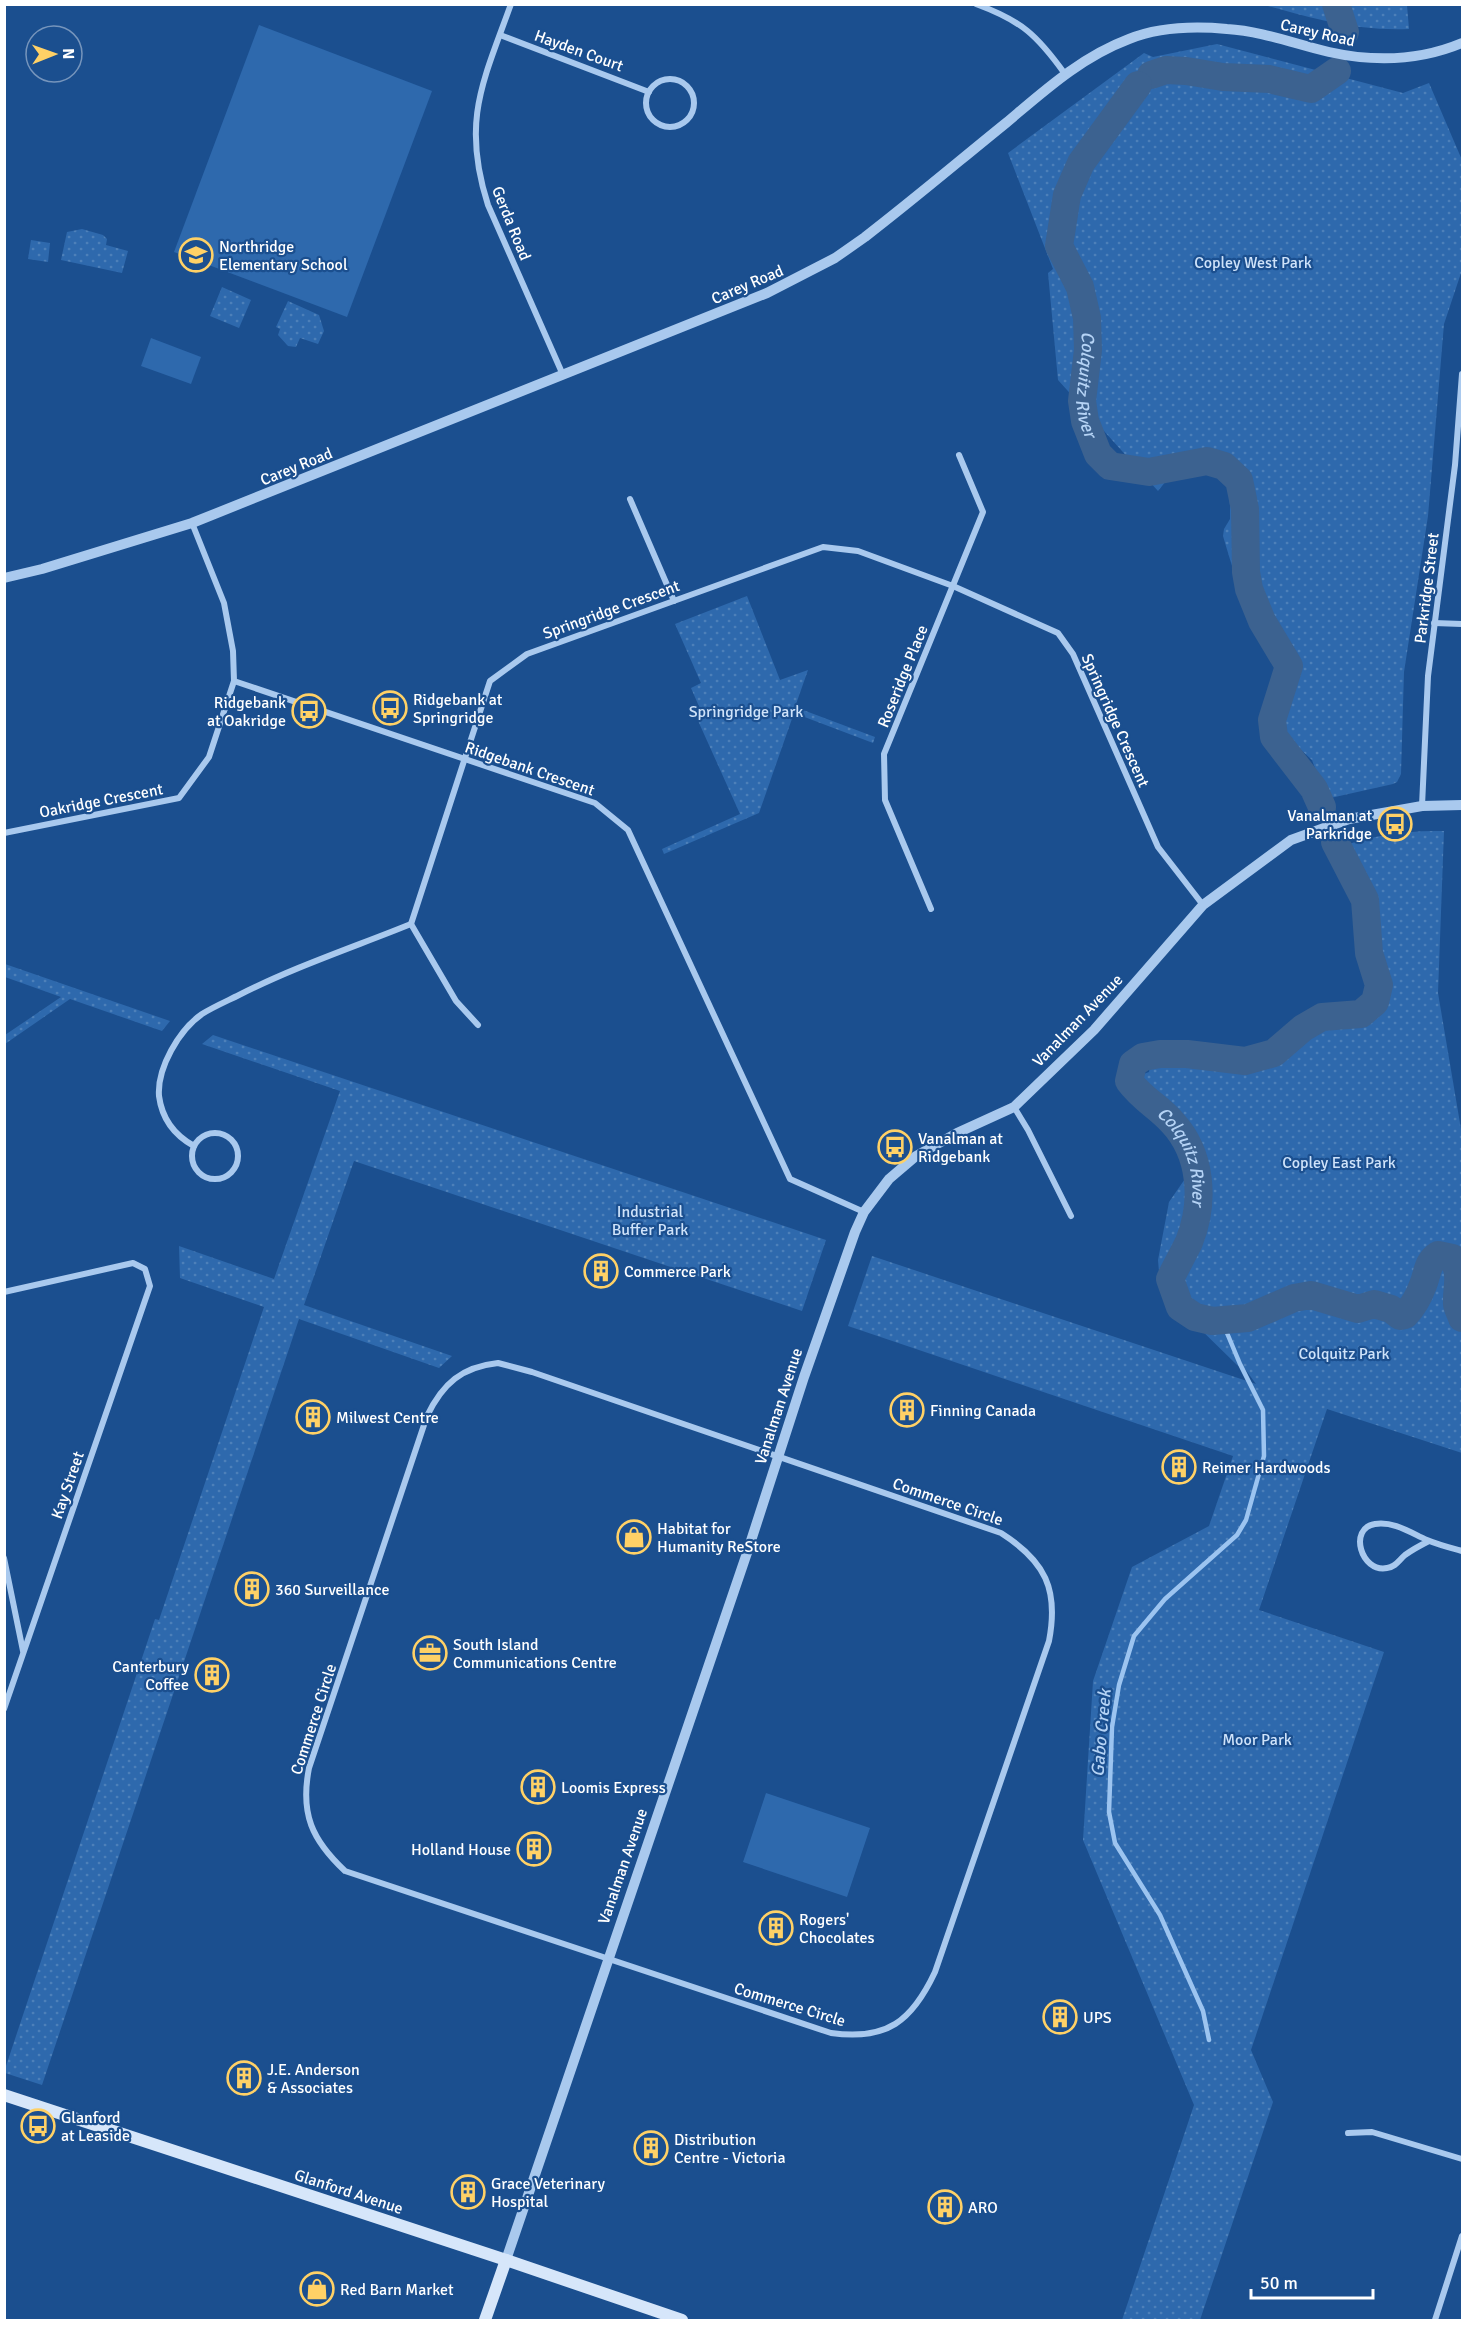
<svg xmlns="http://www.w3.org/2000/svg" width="1467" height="2325" viewBox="0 0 1467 2325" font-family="Signika,sans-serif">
	<defs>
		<pattern id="park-dots" width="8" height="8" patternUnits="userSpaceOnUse" patternTransform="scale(1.5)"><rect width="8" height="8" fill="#2e69ad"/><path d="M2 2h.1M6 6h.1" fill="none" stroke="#4d80b9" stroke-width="1.8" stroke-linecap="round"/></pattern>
	</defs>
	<rect width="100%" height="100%" fill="#1b4f8f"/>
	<g fill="#2e69ad">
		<path d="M 259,25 L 432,91 L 347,317 L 174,252 Z"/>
		<path d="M 151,338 L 201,357 L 191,384 L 141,366 Z"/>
		<path d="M 766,1793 L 870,1828 L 847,1897 L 743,1862 Z"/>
	</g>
	<g fill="url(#park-dots)">
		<path d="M 1264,5 L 1407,5 L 1409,29 C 1353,31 1316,19 1264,5 Z"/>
		<path d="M 1217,44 L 1403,93 L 1429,83 L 1462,160 L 1462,270 L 1444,324 L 1428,516 L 1404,672 L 1401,774 L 1397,782 L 1393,784 L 1326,799 L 1312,760 L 1278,729 C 1272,704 1299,686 1293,668 C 1289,653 1271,646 1263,634 C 1243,605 1233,570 1223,536 L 1224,529 L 1230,519 L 1230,506 L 1228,486 L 1221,473 L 1211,468 L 1174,471 L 1158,491 L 1058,380 L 1048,273 L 1053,269 L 1008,153 L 1144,53 L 1153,57 Z"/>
		<path d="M 82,229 L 103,235 L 107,239 L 106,245 L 128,251 L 122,273 L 61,260 L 67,232 Z"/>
		<path d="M 31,240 L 50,243 L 48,262 L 28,259 Z"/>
		<path d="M 222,287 L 251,300 L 239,328 L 210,316 Z"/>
		<path d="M 288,301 L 319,315 L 324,331 L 318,344 L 300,338 L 296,347 L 288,346 L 278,335 L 280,329 L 276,327 Z"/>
		<path d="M 747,596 L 780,680 L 808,670 L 795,707 L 875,737 L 873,743 L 794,713 L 759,813 L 664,854 L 662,849 L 740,814 L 695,714 L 701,711 L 691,688 L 701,683 L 675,624 Z"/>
		<path d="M 1444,831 L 1438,993 L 1462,1135 L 1462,1453 L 1327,1409 L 1259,1610 L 1384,1652 L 1251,2050 L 1273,2102 L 1200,2320 L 1122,2320 L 1194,2105 L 1083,1840 L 1093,1681 L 1132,1567 L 1209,1526 L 1233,1456 L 848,1326 L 872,1256 L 1256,1384 L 1245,1369 L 1237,1365 L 1191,1320 L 1166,1304 L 1168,1300 L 1160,1284 L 1158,1260 L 1169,1202 L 1187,1176 L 1188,1170 L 1175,1141 L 1139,1095 L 1139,1083 L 1141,1075 L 1149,1072 L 1151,1060 C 1178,1049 1202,1068 1227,1067 C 1240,1066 1253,1058 1265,1063 L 1300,1045 L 1306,1034 L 1316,1029 L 1355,1017 L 1366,1007 L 1369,996 L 1363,958 L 1363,946 L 1368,930 L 1366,916 L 1329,851 C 1367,836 1404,830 1444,831 Z"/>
		<path d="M 5,964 L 170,1021 L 162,1031 L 70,999 L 5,1044 L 5,1035 L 61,997 L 5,977 Z"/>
		<path d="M 213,1035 L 826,1240 L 802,1311 L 354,1161 L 304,1305 L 452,1356 L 439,1368 L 299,1319 L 42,2085 L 5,2073 L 5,2069 L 155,1619 L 159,1620 L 264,1307 L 180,1278 L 179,1246 L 274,1279 L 340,1091 L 202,1044 Z"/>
	</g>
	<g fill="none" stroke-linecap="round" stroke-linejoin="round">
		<path stroke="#9cc4f0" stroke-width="4.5" d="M 1209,2040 L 1203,2011 L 1160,1915 L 1115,1843 L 1109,1812 L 1112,1727 L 1119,1685 L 1134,1636 L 1165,1599 L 1237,1535 L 1246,1520 L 1264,1456 L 1263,1410 L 1240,1364 L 1222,1321"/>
		<g stroke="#3c6290" stroke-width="28">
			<path d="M 1336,4 L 1345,32"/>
			<path d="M 1151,75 L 1166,70 L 1186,71 L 1223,77 L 1269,79 L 1311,89 L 1337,71"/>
			<path id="s1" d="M 1138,85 L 1081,163 L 1067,195 L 1059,246 L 1080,287 L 1087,318 L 1088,350 L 1082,401 L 1085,421 L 1098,454 L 1110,466 L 1149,472 L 1207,461 L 1224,466 L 1239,480 L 1245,509 L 1246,572 L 1249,589 L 1262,621 L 1289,666 L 1272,720 L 1274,737 L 1314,789 L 1322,807"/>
			<path id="s2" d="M 1335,842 L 1365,900 L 1369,953 L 1379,985 L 1375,1002 L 1361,1014 L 1322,1017 L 1303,1028 L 1274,1053 L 1245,1061 L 1187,1054 L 1160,1054 L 1143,1057 L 1133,1064 L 1129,1081 C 1143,1100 1158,1106 1172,1122 C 1202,1154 1205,1202 1189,1242 C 1183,1254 1176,1267 1170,1279 L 1180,1307 L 1195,1317 L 1212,1321 L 1248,1318 L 1294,1298 L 1311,1295 L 1358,1309 L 1374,1304 L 1391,1309 L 1400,1316 L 1405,1315 C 1413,1307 1419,1296 1423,1285 C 1428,1273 1427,1262 1438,1255 L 1452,1258 C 1463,1274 1456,1287 1457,1304 C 1457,1308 1461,1314 1462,1318"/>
		</g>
		<g stroke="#a9c9ee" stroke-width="6">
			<path d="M 511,4 C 483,82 461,121 488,205 L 563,375"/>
			<path d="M 976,4 C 1022,21 1037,35 1065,74"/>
			<path d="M 500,35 L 649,92"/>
			<circle cx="670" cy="103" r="24"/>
			<path d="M 630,499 L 674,601"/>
			<path d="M 192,523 L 224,603 L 233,651 L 234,681 L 595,803 L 628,830 L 790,1179 L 864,1212"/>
			<path d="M 1434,623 L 1462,624"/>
			<path d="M 1422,806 L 1428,676 L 1455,465 L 1462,374"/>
			<path d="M 4,833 L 179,798 L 209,757 L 234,681"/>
			<path d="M 931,909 L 885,800 L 884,754 L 983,512 L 959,455"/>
			<path d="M 411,924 L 490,681 L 527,654 L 823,547 L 858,551 L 953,586 L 1058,633 L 1073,654 L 1158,847 L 1203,905"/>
			<path d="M 411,924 L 456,1001 L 478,1025"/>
			<path d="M 1014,1107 L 1028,1130 L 1071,1216"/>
			<circle cx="215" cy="1156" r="23"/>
			<path d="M 194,1146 C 174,1135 162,1119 159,1096 C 157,1068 179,1030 202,1014 C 213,1007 227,1001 239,995 C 294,967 354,947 411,924"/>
			<path d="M 4,1292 L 133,1263 L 145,1269 L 150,1286 L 4,1709"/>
			<path d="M 498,1363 L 532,1372 L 1001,1533 C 1045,1561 1059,1589 1049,1641 L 935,1972 C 912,2021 887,2041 831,2033 L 345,1871 C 312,1840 300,1814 309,1768 L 427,1416 C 443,1383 462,1367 498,1363 Z"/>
			<path d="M 1429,1541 C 1421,1545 1412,1550 1405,1555 C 1399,1560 1396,1567 1387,1568 C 1361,1573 1348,1528 1375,1524 C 1394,1521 1411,1533 1427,1540 C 1439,1545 1451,1548 1462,1551"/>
			<path d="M 4,1558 L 23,1651"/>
			<path d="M 1348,2133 L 1372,2132 L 1462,2159"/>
			<path d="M 1435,2320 L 1462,2236"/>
		</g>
		<g stroke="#a9c9ee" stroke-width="10">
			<path d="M 4,578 L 42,569 L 192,523 L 767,293 L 835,258 L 865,237 C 913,200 959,161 1006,123 C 1044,91 1081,57 1129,39 C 1159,27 1195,26 1227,29 C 1262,31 1295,44 1329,52 C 1374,62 1419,61 1462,43"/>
			<path d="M 506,2260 L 748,1550 L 804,1377 L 855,1232 L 864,1212 L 889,1179 L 916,1156 L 957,1133 L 1014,1107 L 1094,1030 L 1203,905 L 1291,840 L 1349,819 L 1422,806 L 1462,805"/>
		</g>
		<g stroke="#d6e6fa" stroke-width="12">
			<path d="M 4,2095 L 506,2260 L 682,2320"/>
			<path d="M 485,2320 L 506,2260"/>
		</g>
	</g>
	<defs>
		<symbol id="school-ring" viewBox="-11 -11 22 22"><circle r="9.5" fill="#1b4f8f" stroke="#ffd166" stroke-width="1.5"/><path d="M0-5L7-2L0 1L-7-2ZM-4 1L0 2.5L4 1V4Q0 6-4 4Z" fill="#ffd166"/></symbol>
		<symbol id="bus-ring" viewBox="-11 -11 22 22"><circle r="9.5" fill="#1b4f8f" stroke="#ffd166" stroke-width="1.5"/><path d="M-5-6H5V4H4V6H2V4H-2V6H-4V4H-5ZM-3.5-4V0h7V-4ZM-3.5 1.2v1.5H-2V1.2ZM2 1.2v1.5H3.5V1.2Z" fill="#ffd166"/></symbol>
		<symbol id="building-ring" viewBox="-11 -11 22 22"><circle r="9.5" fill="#1b4f8f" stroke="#ffd166" stroke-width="1.5"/><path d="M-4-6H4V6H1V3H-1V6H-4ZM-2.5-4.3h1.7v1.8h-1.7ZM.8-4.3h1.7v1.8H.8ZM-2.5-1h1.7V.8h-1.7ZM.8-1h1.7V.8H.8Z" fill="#ffd166"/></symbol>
		<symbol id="shop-ring" viewBox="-11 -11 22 22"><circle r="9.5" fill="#1b4f8f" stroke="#ffd166" stroke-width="1.5"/><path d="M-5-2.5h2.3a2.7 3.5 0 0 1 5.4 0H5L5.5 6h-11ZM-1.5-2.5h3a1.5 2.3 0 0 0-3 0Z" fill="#ffd166"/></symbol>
		<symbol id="office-ring" viewBox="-11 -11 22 22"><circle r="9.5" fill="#1b4f8f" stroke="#ffd166" stroke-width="1.5"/><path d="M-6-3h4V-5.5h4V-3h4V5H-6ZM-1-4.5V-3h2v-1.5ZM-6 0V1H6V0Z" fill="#ffd166"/></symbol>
	</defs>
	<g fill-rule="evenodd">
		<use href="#school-ring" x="177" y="236" width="38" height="38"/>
		<use href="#bus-ring" x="371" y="689" width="38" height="38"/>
		<use href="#bus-ring" x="290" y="692" width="38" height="38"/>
		<use href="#bus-ring" x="1376" y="805" width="38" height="38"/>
		<use href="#bus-ring" x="876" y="1128" width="38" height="38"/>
		<use href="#building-ring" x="582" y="1252" width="38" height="38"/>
		<use href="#building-ring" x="888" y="1391" width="38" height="38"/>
		<use href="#building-ring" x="294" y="1398" width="38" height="38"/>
		<use href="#building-ring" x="1160" y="1448" width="38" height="38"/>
		<use href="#shop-ring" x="615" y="1518" width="38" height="38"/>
		<use href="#building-ring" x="233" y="1570" width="38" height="38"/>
		<use href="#office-ring" x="411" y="1634" width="38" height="38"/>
		<use href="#building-ring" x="193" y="1656" width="38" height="38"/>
		<use href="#building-ring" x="519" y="1768" width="38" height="38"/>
		<use href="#building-ring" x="515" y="1830" width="38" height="38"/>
		<use href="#building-ring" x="757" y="1909" width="38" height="38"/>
		<use href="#building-ring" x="1041" y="1998" width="38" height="38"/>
		<use href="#building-ring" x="225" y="2059" width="38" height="38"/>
		<use href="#bus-ring" x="19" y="2107" width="38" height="38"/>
		<use href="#building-ring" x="632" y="2129" width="38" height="38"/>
		<use href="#building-ring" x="449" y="2173" width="38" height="38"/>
		<use href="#building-ring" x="926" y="2188" width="38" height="38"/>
		<use href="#shop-ring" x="298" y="2270" width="38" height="38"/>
	</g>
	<g text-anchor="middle" stroke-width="4.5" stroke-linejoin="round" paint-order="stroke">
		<g font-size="16" fill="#fff" stroke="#1b4f8f">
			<text transform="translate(1318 32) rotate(13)" y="6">Carey Road</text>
			<text transform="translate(579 50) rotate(20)" y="6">Hayden Court</text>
			<text transform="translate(512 223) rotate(68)" y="6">Gerda Road</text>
			<text transform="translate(747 284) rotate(-23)" y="6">Carey Road</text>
			<text transform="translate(296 466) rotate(-22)" y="6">Carey Road</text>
			<text transform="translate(1426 588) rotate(-83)" y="6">Parkridge Street</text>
			<text transform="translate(611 609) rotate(-20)" y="6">Springridge Crescent</text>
			<text transform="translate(902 676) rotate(-68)" y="6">Roseridge Place</text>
			<text transform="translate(1116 720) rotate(66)" y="6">Springridge Crescent</text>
			<text transform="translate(530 768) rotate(19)" y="6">Ridgebank Crescent</text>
			<text transform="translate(101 800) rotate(-11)" y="6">Oakridge Crescent</text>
			<text transform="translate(1077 1020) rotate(-46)" y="6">Vanalman Avenue</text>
			<text transform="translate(778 1406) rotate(-72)" y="6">Vanalman Avenue</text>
			<text transform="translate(67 1485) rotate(-71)" y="6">Kay Street</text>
			<text transform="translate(948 1501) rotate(19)" y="6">Commerce Circle</text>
			<text transform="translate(313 1719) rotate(-72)" y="6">Commerce Circle</text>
			<text transform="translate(622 1866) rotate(-71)" y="6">Vanalman Avenue</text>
			<text transform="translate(790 2004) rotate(17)" y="6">Commerce Circle</text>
			<text transform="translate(349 2191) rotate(18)" y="6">Glanford Avenue</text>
		</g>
		<g font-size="16" fill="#fff" stroke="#1b4f8f" text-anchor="start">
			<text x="219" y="252">Northridge<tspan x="219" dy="18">Elementary School</tspan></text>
			<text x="413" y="705">Ridgebank at<tspan x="413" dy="18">Springridge</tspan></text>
			<text x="286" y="708" text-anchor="end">Ridgebank<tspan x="286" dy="18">at Oakridge</tspan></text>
			<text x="1372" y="821" text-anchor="end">Vanalman at<tspan x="1372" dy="18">Parkridge</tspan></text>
			<text x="918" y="1144">Vanalman at<tspan x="918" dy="18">Ridgebank</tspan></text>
			<text x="624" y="1277">Commerce Park</text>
			<text x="930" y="1416">Finning Canada</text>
			<text x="336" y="1423">Milwest Centre</text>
			<text x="1202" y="1473">Reimer Hardwoods</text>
			<text x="657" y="1534">Habitat for<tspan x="657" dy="18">Humanity ReStore</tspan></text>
			<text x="275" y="1595">360 Surveillance</text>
			<text x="453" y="1650">South Island<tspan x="453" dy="18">Communications Centre</tspan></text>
			<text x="189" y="1672" text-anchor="end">Canterbury<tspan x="189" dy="18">Coffee</tspan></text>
			<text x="561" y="1793">Loomis Express</text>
			<text x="511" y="1855" text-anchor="end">Holland House</text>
			<text x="799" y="1925">Rogers'<tspan x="799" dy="18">Chocolates</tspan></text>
			<text x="1083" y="2023">UPS</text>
			<text x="267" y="2075">J.E. Anderson<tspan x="267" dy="18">&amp; Associates</tspan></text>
			<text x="61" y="2123">Glanford<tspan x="61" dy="18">at Leaside</tspan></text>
			<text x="674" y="2145">Distribution<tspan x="674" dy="18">Centre - Victoria</tspan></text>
			<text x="491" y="2189">Grace Veterinary<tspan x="491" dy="18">Hospital</tspan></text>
			<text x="968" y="2213">ARO</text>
			<text x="340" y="2295">Red Barn Market</text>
		</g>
		<g font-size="16" fill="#cfe3fa" stroke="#1b4f8f">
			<text x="1253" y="268">Copley West Park</text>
			<text x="746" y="717">Springridge Park</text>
			<text x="1339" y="1168">Copley East Park</text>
			<text x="650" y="1217">Industrial<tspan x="650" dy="18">Buffer Park</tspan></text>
			<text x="1344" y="1359">Colquitz Park</text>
			<text x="1257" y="1745">Moor Park</text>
		</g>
		<g font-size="18" font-style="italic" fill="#b5d3f5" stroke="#1b4f8f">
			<text dy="6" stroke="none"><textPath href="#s1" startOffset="328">Colquitz River</textPath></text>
			<text dy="6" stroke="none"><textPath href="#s2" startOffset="546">Colquitz River</textPath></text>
			<text transform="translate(1101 1733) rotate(-85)" y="6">Gabo Creek</text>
		</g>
	</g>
	<rect width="1467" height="2325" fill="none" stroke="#ffffff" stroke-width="12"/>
	<g transform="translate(54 54) rotate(89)"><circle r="28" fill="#1b4f8f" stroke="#7695bc" stroke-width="1.5"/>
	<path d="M0-4.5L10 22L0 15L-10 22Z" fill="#ffd166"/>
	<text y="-9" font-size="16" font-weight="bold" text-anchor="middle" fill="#ffffff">N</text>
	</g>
	<path d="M1251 2289v9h122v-9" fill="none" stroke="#ffffff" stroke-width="3"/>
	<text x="1260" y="2289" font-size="18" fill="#ffffff" stroke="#1b4f8f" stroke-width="4.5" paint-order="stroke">50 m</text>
</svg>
